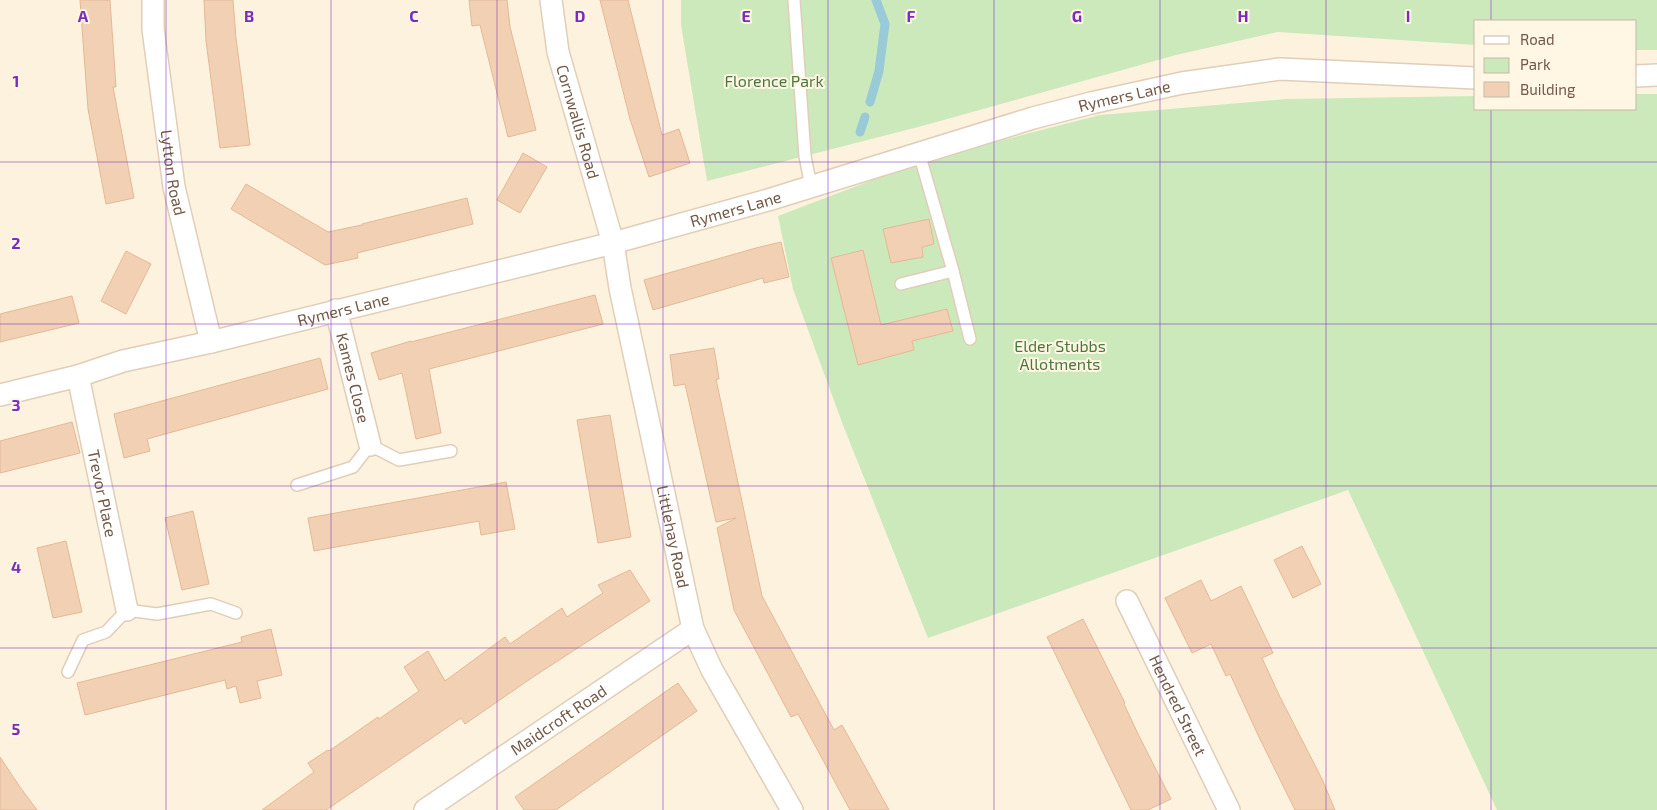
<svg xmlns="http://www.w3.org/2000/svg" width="1657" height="810" viewBox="0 0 1657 810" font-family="'Exo 2',sans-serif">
	<rect width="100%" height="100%" fill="#fcf2dd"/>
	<g fill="#cce9bc">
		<path d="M 681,0 L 1657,0 L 1657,50 L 1636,50 L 1636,21 L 1476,21 L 1476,45 L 1278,32 L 1176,55 L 922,126 L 707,181 L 681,25 Z"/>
		<path d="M 1636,94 L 1657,94 L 1657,810 L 1497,810 L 1348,490 L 928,638 L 843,425 L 793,289 L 778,216 L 925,160 L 1100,115 L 1286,99 L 1476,96 L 1476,109 L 1636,109 Z"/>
	</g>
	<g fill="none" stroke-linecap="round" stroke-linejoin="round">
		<g stroke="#98cad7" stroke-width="9">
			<path d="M 870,102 L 879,71 L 885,24 L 876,0"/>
			<path d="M 860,132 L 865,117"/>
		</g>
	</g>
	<g fill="#f2d0b4" stroke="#e5b895">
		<path d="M 80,0 L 110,0 L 116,87 L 113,87 L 134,198 L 106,204 L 88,109 Z"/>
		<path d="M 204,0 L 233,0 L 236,38 L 250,145 L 220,148 L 206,41 Z"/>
		<path d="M 469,0 L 507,0 L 510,27 L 536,130 L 508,137 L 480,25 L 472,26 Z"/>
		<path d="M 600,0 L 628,0 L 662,135 L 679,129 L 690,163 L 649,177 L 630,119 Z"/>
		<path d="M 523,153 L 547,167 L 520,213 L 497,200 Z"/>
		<path d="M 246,184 L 328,232 L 362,225 L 362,224 L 467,198 L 473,224 L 357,253 L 358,258 L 325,265 L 231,209 Z"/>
		<path d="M 929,219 L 934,244 L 922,247 L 923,257 L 891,263 L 883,229 Z"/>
		<path d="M 781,242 L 789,277 L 764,283 L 763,278 L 653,310 L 644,280 L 756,248 Z"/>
		<path d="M 863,250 L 881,325 L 947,309 L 953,331 L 912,341 L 914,350 L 858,365 L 831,258 Z"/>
		<path d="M 126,251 L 151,264 L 126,314 L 101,301 Z"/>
		<path d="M 595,295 L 603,324 L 429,369 L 441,433 L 416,439 L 402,373 L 379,380 L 371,353 L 411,341 L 411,342 Z"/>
		<path d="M 72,296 L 79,323 L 0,342 L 0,314 Z"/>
		<path d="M 714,348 L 719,379 L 716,379 L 762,596 L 834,730 L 842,725 L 889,810 L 850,810 L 798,714 L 791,717 L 734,610 L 717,528 L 736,518 L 716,522 L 685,384 L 674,386 L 670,355 Z"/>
		<path d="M 320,358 L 328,389 L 147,439 L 150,451 L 124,458 L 114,414 Z"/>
		<path d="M 610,415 L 631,537 L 598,543 L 577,420 Z"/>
		<path d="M 72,422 L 80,453 L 0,473 L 0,441 Z"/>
		<path d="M 506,482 L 515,529 L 481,535 L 479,521 L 314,551 L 308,518 Z"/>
		<path d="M 193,511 L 209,584 L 182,590 L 165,518 Z"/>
		<path d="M 66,541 L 82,612 L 53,618 L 37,548 Z"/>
		<path d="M 1302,546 L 1321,584 L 1293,598 L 1274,560 Z"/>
		<path d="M 630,570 L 650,601 L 533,677 L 465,724 L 461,718 L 326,810 L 262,810 L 314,772 L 308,763 L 328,750 L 329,751 L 378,717 L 379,719 L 419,691 L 404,667 L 428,651 L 445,681 L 505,637 L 510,644 L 562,608 L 567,617 L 603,593 L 598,585 Z"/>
		<path d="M 1201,580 L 1211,601 L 1241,586 L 1273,653 L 1262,658 L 1280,697 L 1322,779 L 1335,810 L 1295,810 L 1258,735 L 1230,674 L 1226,676 L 1211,644 L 1192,653 L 1165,598 Z"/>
		<path d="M 1083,619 L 1125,703 L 1124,704 L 1138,734 L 1171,799 L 1148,810 L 1131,810 L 1047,637 Z"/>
		<path d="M 271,629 L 282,675 L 257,681 L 261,698 L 240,703 L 236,686 L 227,689 L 225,680 L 85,715 L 77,683 L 242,642 L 241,637 Z"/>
		<path d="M 678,683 L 697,711 L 556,810 L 524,810 L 515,797 Z"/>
		<path d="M 0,757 L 20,787 L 37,810 L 0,810 Z"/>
	</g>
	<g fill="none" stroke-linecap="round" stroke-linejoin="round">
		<defs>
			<g id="service">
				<path d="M 794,0 L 805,156 L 811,187"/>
				<path d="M 919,153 L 953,271 L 970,339"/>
				<path d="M 901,284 L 953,271"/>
				<path d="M 297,485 L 353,467 L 370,445 L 399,460 L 451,451"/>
				<path d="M 68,672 L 83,640 L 106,632 L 127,610 L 157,614 L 211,604 L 236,613"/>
			</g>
			<g id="minor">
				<path id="s1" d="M 153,0 L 153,29 L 174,187 L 211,342"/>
				<path id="s2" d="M 551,0 L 558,52 L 613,243 L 620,288 L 693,629 L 712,670 L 792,810"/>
				<path d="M 1636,76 L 1657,75"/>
				<path id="s3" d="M 336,310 L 370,445"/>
				<path id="s4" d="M 78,376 L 127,610"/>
				<path id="s5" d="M 0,395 L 78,376 L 123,361 L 211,342 L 613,243 L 768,200 L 1033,118 L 1091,103 L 1182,83 L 1280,69 L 1476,78"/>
				<path id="s6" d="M 1127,601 L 1229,810"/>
				<path id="s7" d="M 425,810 L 693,629"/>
			</g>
		</defs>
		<use href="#service" stroke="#e0ceba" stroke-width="14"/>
		<use href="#minor" stroke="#e0ceba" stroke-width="24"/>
		<use href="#service" stroke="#fff" stroke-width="11"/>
		<use href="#minor" stroke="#fff" stroke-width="21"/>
	</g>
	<path fill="none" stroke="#7b2cbf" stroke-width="1" stroke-opacity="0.55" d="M 166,0 L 166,810M 331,0 L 331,810M 497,0 L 497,810M 663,0 L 663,810M 828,0 L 828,810M 994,0 L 994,810M 1160,0 L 1160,810M 1326,0 L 1326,810M 1491,0 L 1491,21M 1491,109 L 1491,810M 0,162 L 1657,162M 0,324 L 1657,324M 0,486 L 1657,486M 0,648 L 1657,648"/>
	<g text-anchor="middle" stroke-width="4" stroke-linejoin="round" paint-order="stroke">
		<g font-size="16" fill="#4c783e" stroke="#fff6e4">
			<text x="774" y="87">Florence Park</text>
			<text x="1060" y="352">Elder Stubbs<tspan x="1060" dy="18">Allotments</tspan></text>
		</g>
		<g font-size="16" fill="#725846" stroke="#fff6e4">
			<text dy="6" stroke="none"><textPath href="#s5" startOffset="1164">Rymers Lane</textPath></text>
			<text dy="6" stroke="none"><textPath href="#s2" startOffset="125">Cornwallis Road</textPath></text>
			<text dy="6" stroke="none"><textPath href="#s1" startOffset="174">Lytton Road</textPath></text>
			<text dy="6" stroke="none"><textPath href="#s5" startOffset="759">Rymers Lane</textPath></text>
			<text dy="6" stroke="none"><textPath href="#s5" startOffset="354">Rymers Lane</textPath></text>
			<text dy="6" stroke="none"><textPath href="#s3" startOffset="70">Kames Close</textPath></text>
			<text dy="6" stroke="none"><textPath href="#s4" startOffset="120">Trevor Place</textPath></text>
			<text dy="6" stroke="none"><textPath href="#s2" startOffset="551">Littlehay Road</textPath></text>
			<text dy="6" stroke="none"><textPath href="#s6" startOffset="116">Hendred Street</textPath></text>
			<text dy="6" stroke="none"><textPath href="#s7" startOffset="161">Maidcroft Road</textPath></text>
		</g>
	</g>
	<g font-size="16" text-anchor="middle" font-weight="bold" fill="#7b2cbf" stroke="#fff6e4" stroke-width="4" stroke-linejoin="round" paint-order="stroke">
		<text x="83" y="22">A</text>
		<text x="249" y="22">B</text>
		<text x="414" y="22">C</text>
		<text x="580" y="22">D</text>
		<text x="746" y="22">E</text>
		<text x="911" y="22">F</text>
		<text x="1077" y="22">G</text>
		<text x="1243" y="22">H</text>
		<text x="1408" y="22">I</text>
		<text x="16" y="87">1</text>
		<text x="16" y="249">2</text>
		<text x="16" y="411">3</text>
		<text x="16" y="573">4</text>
		<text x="16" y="735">5</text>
	</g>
	<rect x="1474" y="20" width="162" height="90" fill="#fff6e4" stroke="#c7b7a5"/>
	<rect x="1484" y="36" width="25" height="8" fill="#ffffff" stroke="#c7b7a5"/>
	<text x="1520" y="45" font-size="15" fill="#725846">Road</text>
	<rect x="1484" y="58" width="25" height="15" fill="#cce9bc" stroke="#c7b7a5"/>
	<text x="1520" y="70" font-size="15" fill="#725846">Park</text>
	<rect x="1484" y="82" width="25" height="15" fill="#f2d0b4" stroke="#c7b7a5"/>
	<text x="1520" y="95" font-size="15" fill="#725846">Building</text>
</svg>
